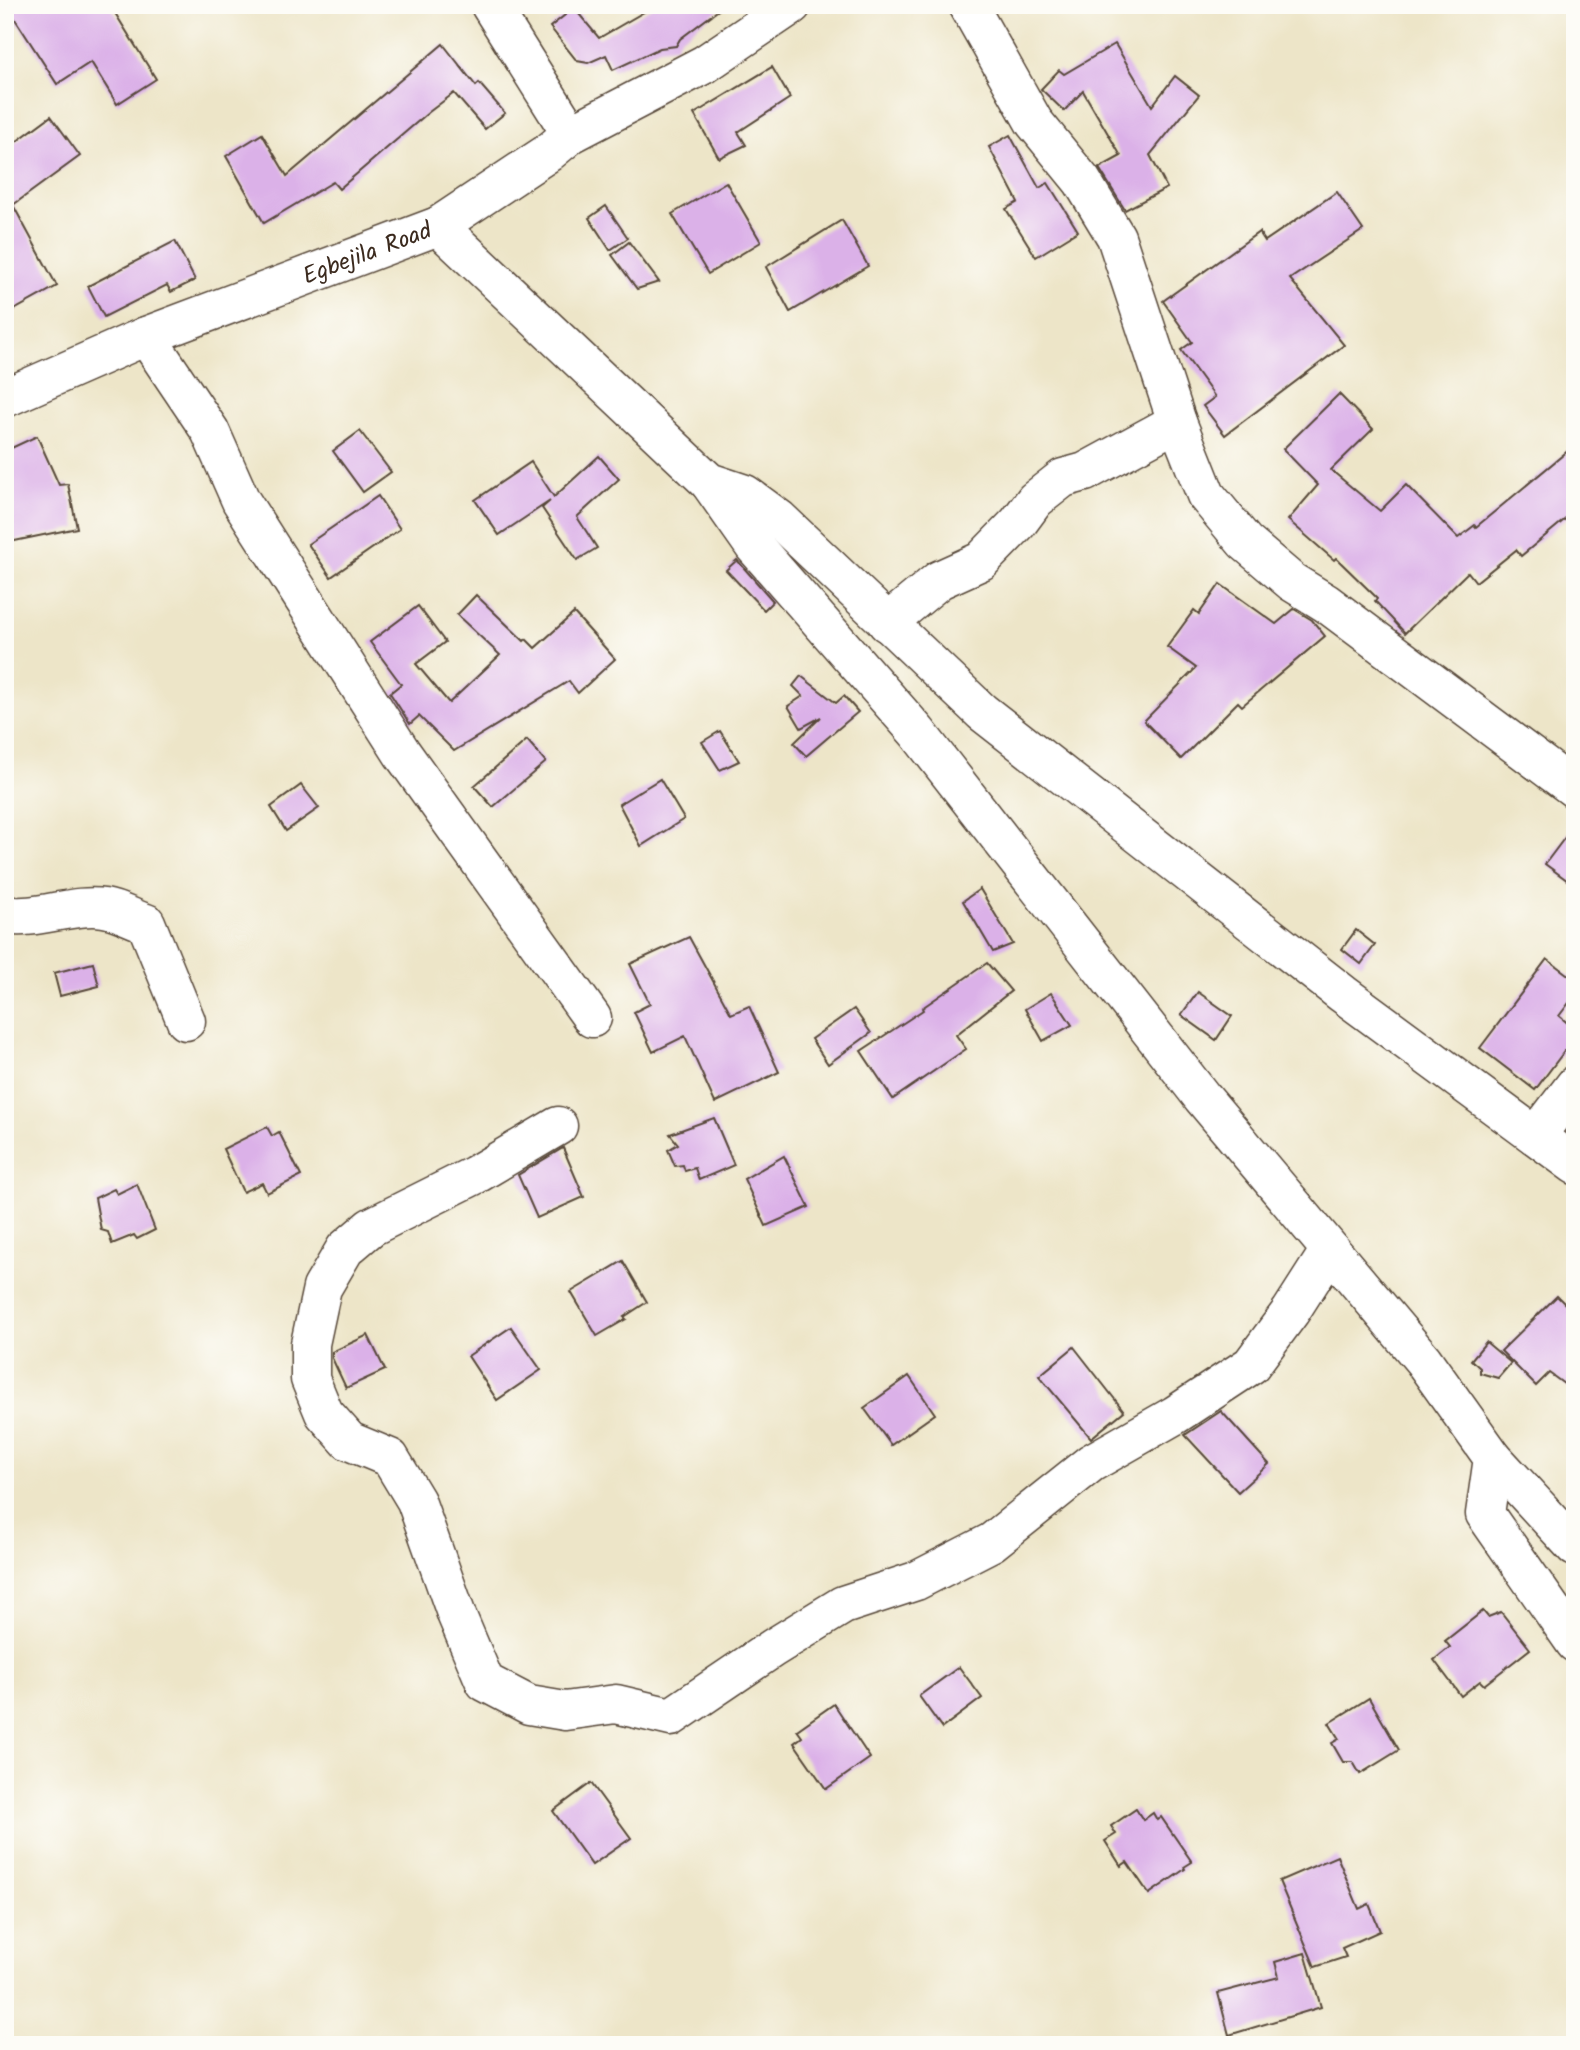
<svg xmlns="http://www.w3.org/2000/svg" width="1580" height="2050" viewBox="0 0 1580 2050" font-family="Kalam,sans-serif">
	<rect width="100%" height="100%" fill="#fdfcf7"/>
	<filter id="ink" filterUnits="userSpaceOnUse"><feTurbulence type="fractalNoise" baseFrequency=".0143" numOctaves="2"/><feDisplacementMap in="SourceGraphic" scale="14" xChannelSelector="R" yChannelSelector="G"/><feConvolveMatrix kernelMatrix="1 2 1 2 8 2 1 2 1" color-interpolation-filters="sRGB"/></filter>
	<filter id="wash" filterUnits="userSpaceOnUse"><feTurbulence type="fractalNoise" baseFrequency=".00686" numOctaves="4" result="noise"/><feDisplacementMap in="SourceGraphic" scale="28" xChannelSelector="R" yChannelSelector="G"/><feGaussianBlur stdDeviation="1.57" result="paint"/><feColorMatrix in="noise" values="0 0 0 0 0 0 0 0 0 0 0 0 0 0 0 0 0 1.4 0 .05"/><feComposite in="paint" operator="in"/></filter>
	<g filter="url(#wash)">
		<rect width="100%" height="100%" fill="#ede5c8"/>
		<g id="blocks">
			<g fill="#dbb1e8">
				<path d="M 6,5 L 110,5 L 156,79 L 117,104 L 91,62 L 57,84 Z"/>
				<path d="M 656,5 L 725,5 L 680,39 L 676,46 L 660,48 L 613,70 L 606,55 L 588,63 L 577,61 L 550,27 L 574,8 L 599,38 Z"/>
				<path d="M 443,44 L 476,86 L 479,83 L 505,113 L 485,129 L 454,93 L 429,112 L 339,189 L 333,182 L 264,223 L 226,156 L 262,134 L 287,176 Z"/>
				<path d="M 1115,44 L 1152,106 L 1175,76 L 1199,95 L 1150,155 L 1167,188 L 1125,210 L 1099,168 L 1121,156 L 1083,91 L 1064,111 L 1041,89 L 1059,70 L 1064,74 Z"/>
				<path d="M 772,67 L 790,98 L 738,132 L 746,145 L 719,158 L 694,114 Z"/>
				<path d="M 51,116 L 80,156 L 13,205 L 57,286 L 5,315 L 5,150 Z"/>
				<path d="M 1010,135 L 1039,188 L 1048,183 L 1078,231 L 1036,257 L 1006,209 L 1018,202 L 989,147 Z"/>
				<path d="M 726,182 L 761,242 L 708,274 L 672,214 Z"/>
				<path d="M 1337,192 L 1363,230 L 1290,279 L 1344,345 L 1225,435 L 1203,406 L 1215,397 L 1181,350 L 1192,342 L 1163,301 L 1259,232 L 1265,241 Z"/>
				<path d="M 606,206 L 628,238 L 610,250 L 589,218 Z"/>
				<path d="M 842,220 L 868,266 L 790,312 L 766,267 Z"/>
				<path d="M 175,241 L 195,280 L 171,292 L 167,285 L 104,317 L 88,286 Z"/>
				<path d="M 629,242 L 659,282 L 637,289 L 612,255 Z"/>
				<path d="M 1339,394 L 1373,429 L 1331,470 L 1380,511 L 1406,485 L 1458,538 L 1475,525 L 1476,527 L 1575,445 L 1575,511 L 1521,556 L 1516,550 L 1476,582 L 1468,572 L 1405,633 L 1375,601 L 1377,598 L 1336,558 L 1334,560 L 1288,520 L 1318,485 L 1283,449 Z"/>
				<path d="M 360,431 L 391,472 L 363,492 L 333,451 Z"/>
				<path d="M 37,436 L 59,485 L 68,484 L 77,528 L 5,543 L 5,451 Z"/>
				<path d="M 599,456 L 619,479 L 577,517 L 597,548 L 577,560 L 542,508 L 550,501 L 499,535 L 475,500 L 531,462 L 554,497 Z"/>
				<path d="M 378,496 L 400,529 L 331,577 L 308,544 Z"/>
				<path d="M 737,560 L 773,601 L 764,610 L 726,570 Z"/>
				<path d="M 1220,584 L 1276,624 L 1294,609 L 1312,620 L 1325,636 L 1242,706 L 1238,702 L 1181,759 L 1144,721 L 1196,668 L 1167,647 L 1194,610 L 1199,614 Z"/>
				<path d="M 476,595 L 524,641 L 526,639 L 535,648 L 574,613 L 615,659 L 578,693 L 569,681 L 454,751 L 419,716 L 410,724 L 390,693 L 401,684 L 370,642 L 418,606 L 445,642 L 416,664 L 449,703 L 500,655 L 457,615 Z"/>
				<path d="M 801,676 L 836,703 L 844,696 L 858,712 L 806,756 L 794,743 L 821,717 L 801,728 L 788,706 L 803,696 L 793,686 Z"/>
				<path d="M 720,731 L 739,761 L 720,770 L 702,742 Z"/>
				<path d="M 527,740 L 546,762 L 493,807 L 474,786 Z"/>
				<path d="M 660,779 L 684,819 L 641,846 L 619,804 Z"/>
				<path d="M 301,785 L 319,808 L 286,831 L 271,807 Z"/>
				<path d="M 1575,824 L 1575,886 L 1545,864 Z"/>
				<path d="M 980,889 L 1013,944 L 993,952 L 963,901 Z"/>
				<path d="M 1356,930 L 1375,945 L 1361,964 L 1342,949 Z"/>
				<path d="M 689,937 L 731,1014 L 749,1006 L 779,1072 L 715,1103 L 685,1036 L 653,1052 L 634,1012 L 650,1004 L 630,964 Z"/>
				<path d="M 1547,959 L 1575,980 L 1575,995 L 1559,1016 L 1575,1029 L 1575,1037 L 1535,1090 L 1480,1048 Z"/>
				<path d="M 93,963 L 99,986 L 60,996 L 54,973 Z"/>
				<path d="M 987,963 L 1011,991 L 956,1035 L 966,1049 L 893,1099 L 861,1051 L 923,1010 L 922,1008 Z"/>
				<path d="M 1198,992 L 1232,1016 L 1216,1040 L 1181,1015 Z"/>
				<path d="M 1051,993 L 1072,1025 L 1043,1041 L 1025,1009 Z"/>
				<path d="M 854,1009 L 871,1033 L 828,1064 L 811,1039 Z"/>
				<path d="M 714,1118 L 734,1165 L 699,1180 L 695,1168 L 685,1171 L 683,1165 L 675,1166 L 668,1150 L 678,1144 L 670,1134 Z"/>
				<path d="M 267,1127 L 272,1136 L 279,1132 L 301,1176 L 267,1193 L 262,1183 L 243,1192 L 223,1149 Z"/>
				<path d="M 563,1148 L 584,1197 L 537,1218 L 518,1175 Z"/>
				<path d="M 784,1156 L 809,1207 L 766,1226 L 744,1179 Z"/>
				<path d="M 137,1184 L 155,1230 L 137,1239 L 134,1235 L 112,1244 L 108,1232 L 101,1230 L 95,1198 L 114,1189 L 117,1194 Z"/>
				<path d="M 623,1261 L 647,1302 L 624,1317 L 626,1319 L 597,1336 L 571,1292 Z"/>
				<path d="M 1557,1296 L 1575,1314 L 1575,1392 L 1549,1373 L 1536,1386 L 1501,1351 Z"/>
				<path d="M 511,1327 L 541,1370 L 497,1400 L 468,1356 Z"/>
				<path d="M 368,1335 L 385,1370 L 346,1388 L 332,1358 L 332,1352 Z"/>
				<path d="M 1486,1342 L 1511,1363 L 1498,1378 L 1480,1373 L 1480,1368 L 1471,1360 Z"/>
				<path d="M 1074,1347 L 1124,1411 L 1091,1438 L 1039,1376 Z"/>
				<path d="M 909,1376 L 935,1414 L 891,1445 L 864,1408 Z"/>
				<path d="M 1221,1411 L 1269,1464 L 1238,1492 L 1185,1435 Z"/>
				<path d="M 1483,1611 L 1488,1617 L 1501,1612 L 1530,1649 L 1484,1685 L 1480,1681 L 1461,1696 L 1434,1660 L 1450,1647 L 1445,1641 Z"/>
				<path d="M 959,1667 L 982,1698 L 942,1728 L 919,1696 Z"/>
				<path d="M 1369,1698 L 1399,1750 L 1360,1774 L 1353,1762 L 1343,1762 L 1332,1743 L 1339,1739 L 1329,1723 Z"/>
				<path d="M 834,1704 L 870,1758 L 826,1789 L 794,1743 L 802,1737 L 797,1730 Z"/>
				<path d="M 591,1783 L 631,1838 L 592,1865 L 553,1811 Z"/>
				<path d="M 1136,1809 L 1143,1820 L 1153,1813 L 1157,1820 L 1161,1817 L 1192,1862 L 1184,1867 L 1185,1869 L 1149,1894 L 1127,1862 L 1121,1866 L 1105,1841 L 1116,1834 L 1111,1826 Z"/>
				<path d="M 1337,1856 L 1359,1909 L 1369,1904 L 1380,1931 L 1342,1948 L 1346,1957 L 1315,1967 L 1279,1881 Z"/>
				<path d="M 1305,1953 L 1321,2007 L 1229,2035 L 1218,1993 L 1279,1977 L 1275,1962 Z"/>
			</g>
		</g>
	</g>
	<g filter="url(#ink)">
		<use href="#blocks" fill-opacity="0" stroke="#564638" stroke-width="2"/>
		<g fill="none" stroke-linecap="round" stroke-linejoin="round">
			<defs>
				<g id="minor">
					<path d="M 490,5 L 571,134"/>
					<path d="M 968,5 L 1034,122 L 1082,181 L 1116,237 L 1177,422 L 1206,495 L 1245,542 L 1292,582 L 1326,603 L 1575,789"/>
					<path d="M 438,226 L 709,482 L 745,494 L 779,519 L 982,712 L 1343,994 L 1575,1165"/>
					<path d="M 146,336 L 210,431 L 241,501 L 402,753 L 592,1018"/>
					<path id="s1" d="M 5,398 L 146,336 L 438,226 L 548,153 L 571,134 L 705,64 L 792,5"/>
					<path d="M 709,482 L 754,546 L 917,732 L 1202,1097 L 1423,1360 L 1493,1458 L 1485,1514 L 1575,1643"/>
					<path d="M 887,623 L 939,580 L 981,561 L 1018,523 L 1035,500 L 1063,478 L 1085,472 L 1177,422"/>
					<path d="M 5,915 C 36,921 73,903 104,908 C 118,910 133,919 146,923 L 186,1021"/>
					<path d="M 558,1126 L 475,1175 L 371,1227 L 345,1249 L 322,1288 L 310,1344 L 310,1379 L 324,1413 L 349,1441 L 390,1458 L 416,1501 L 457,1616 L 485,1682 L 529,1705 L 565,1711 L 616,1704 L 671,1717 L 773,1648 L 843,1605 L 916,1581 L 992,1542 L 1091,1463 L 1175,1415 L 1251,1365 L 1291,1311 L 1330,1250"/>
					<path d="M 1536,1136 L 1575,1085"/>
					<path d="M 1493,1458 L 1575,1547"/>
				</g>
			</defs>
			<use href="#minor" stroke="#564638" stroke-width="41"/>
			<use href="#minor" stroke="#fff" stroke-width="38"/>
		</g>
	</g>
	<g text-anchor="middle" stroke-width="6" stroke-linejoin="round" paint-order="stroke">
		<g font-size="24" fill="#3b2a1e" stroke="#fdfcf7">
			<text dy="8" stroke="none"><textPath href="#s1" startOffset="390">Egbejila Road</textPath></text>
		</g>
	</g>
	<rect width="1580" height="2050" fill="none" stroke="#fdfcf7" stroke-width="28"/>
</svg>
